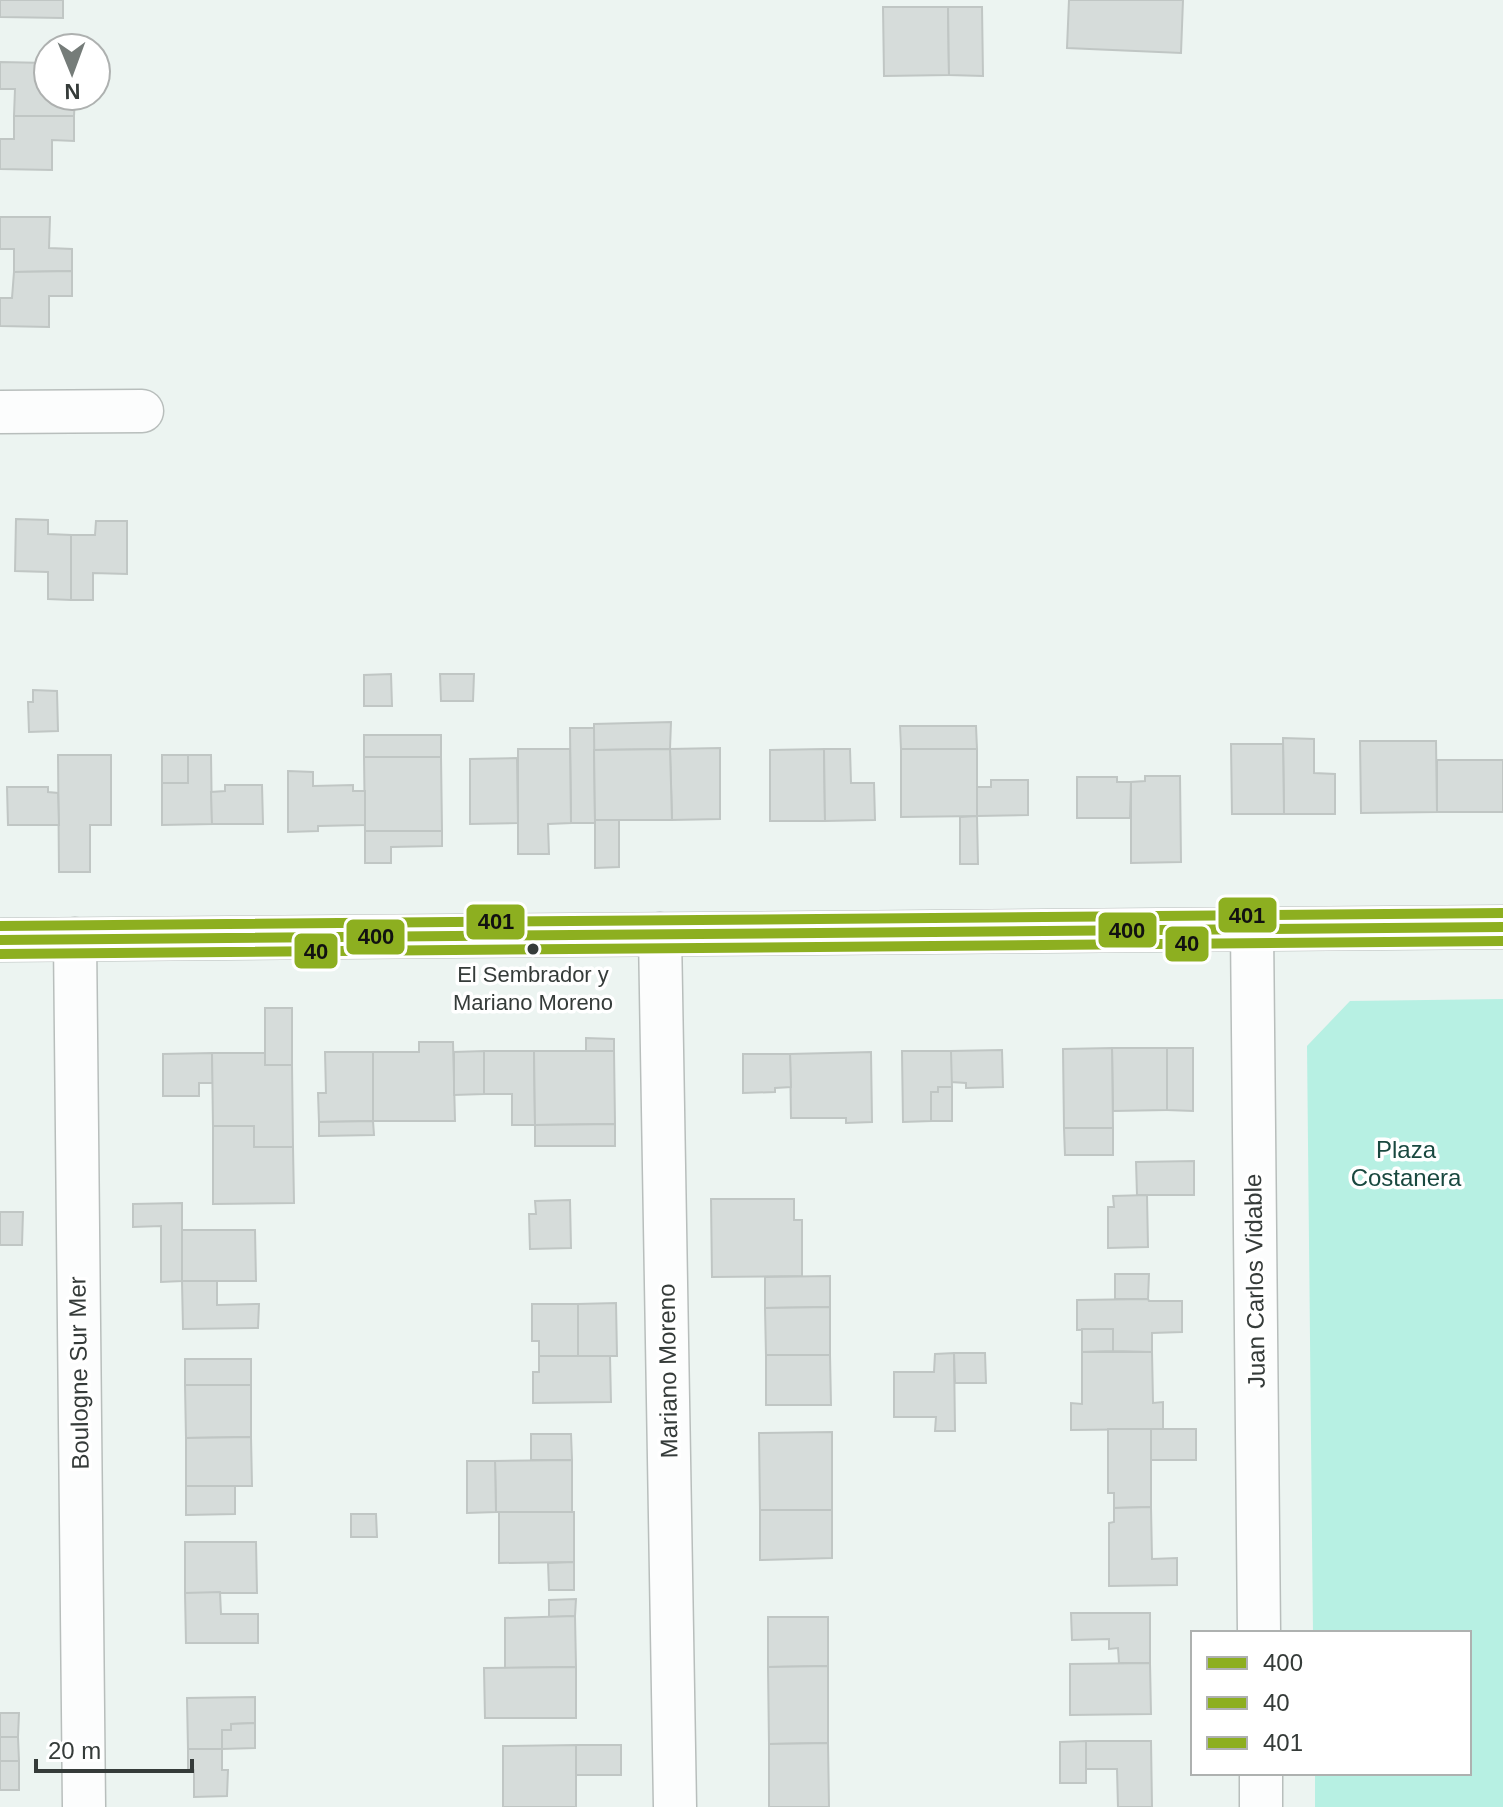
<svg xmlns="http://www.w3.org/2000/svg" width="1503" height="1807" viewBox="0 0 1503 1807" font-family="Helvetica,sans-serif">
	<rect width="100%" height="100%" fill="#ecf4f1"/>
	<path fill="#b7f0e3" d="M 1503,999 L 1503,1807 L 1315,1807 L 1315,1773 L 1469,1773 L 1469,1633 L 1313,1633 L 1307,1046 L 1350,1001 Z"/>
	<g fill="#d6dcda" stroke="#c0c6c4" stroke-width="2">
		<path d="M 0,0 L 63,0 L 63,18 L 0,17 Z"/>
		<path d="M 1069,0 L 1183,0 L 1181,53 L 1067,48 Z"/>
		<path d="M 883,7 L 948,7 L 949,75 L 884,76 Z"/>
		<path d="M 948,7 L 982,7 L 983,76 L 949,75 Z"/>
		<path d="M 0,62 L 48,63 L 48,96 L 75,96 L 74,116 L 14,116 L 15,89 L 0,89 Z"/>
		<path d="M 14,116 L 74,116 L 74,141 L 52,140 L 52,170 L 0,169 L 0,139 L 14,139 Z"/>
		<path d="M 0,217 L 50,217 L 49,248 L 72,249 L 72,271 L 14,272 L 14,249 L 0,249 Z"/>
		<path d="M 72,271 L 72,296 L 49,296 L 49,327 L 0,326 L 0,298 L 12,298 L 14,272 Z"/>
		<path d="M 16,519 L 48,520 L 48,534 L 71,535 L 71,600 L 48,599 L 48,572 L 15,571 Z"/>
		<path d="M 96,521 L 127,521 L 127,574 L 93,573 L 93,600 L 71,600 L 71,535 L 95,535 Z"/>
		<path d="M 391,674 L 392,706 L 364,706 L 364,675 Z"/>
		<path d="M 440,674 L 474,674 L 473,701 L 441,701 Z"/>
		<path d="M 33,690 L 57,691 L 58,731 L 29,732 L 28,702 L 33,702 Z"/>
		<path d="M 671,722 L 670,749 L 594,750 L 594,724 Z"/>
		<path d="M 900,726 L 976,726 L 977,749 L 901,749 Z"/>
		<path d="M 570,728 L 594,728 L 595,823 L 571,823 Z"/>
		<rect x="364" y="735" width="77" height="22"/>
		<path d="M 1283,738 L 1314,739 L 1314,773 L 1335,774 L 1335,814 L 1284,814 Z"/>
		<path d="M 1360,741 L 1436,741 L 1437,812 L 1361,813 Z"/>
		<path d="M 1231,744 L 1283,744 L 1284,814 L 1232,814 Z"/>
		<path d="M 720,748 L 720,819 L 672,820 L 670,749 Z"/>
		<path d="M 518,749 L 570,749 L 571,823 L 548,824 L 549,854 L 518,854 Z"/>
		<path d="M 670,749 L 672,820 L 595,820 L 594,750 Z"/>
		<path d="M 824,749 L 825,821 L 770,821 L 770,750 Z"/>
		<path d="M 824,749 L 850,749 L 851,783 L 874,783 L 875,820 L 825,821 Z"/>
		<path d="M 901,749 L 977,749 L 977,816 L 901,817 Z"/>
		<path d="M 58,755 L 111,755 L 111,825 L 90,825 L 90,872 L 59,872 Z"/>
		<rect x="162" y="755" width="26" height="28"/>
		<path d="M 188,755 L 211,755 L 212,824 L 162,825 L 162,783 L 188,783 Z"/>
		<path d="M 364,757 L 441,757 L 442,831 L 365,831 Z"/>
		<path d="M 517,758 L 518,823 L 470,824 L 470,759 Z"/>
		<rect x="1437" y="760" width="66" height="52"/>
		<path d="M 288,771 L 313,772 L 313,786 L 353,785 L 353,791 L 365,791 L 365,825 L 318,826 L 318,831 L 288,832 Z"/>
		<path d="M 1145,776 L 1180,776 L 1181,862 L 1131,863 L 1131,782 L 1145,781 Z"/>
		<path d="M 1077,777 L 1117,777 L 1117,782 L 1131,782 L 1130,818 L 1077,818 Z"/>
		<path d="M 991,780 L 1028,780 L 1028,815 L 977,816 L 977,787 L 991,787 Z"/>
		<path d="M 225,785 L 262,785 L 263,824 L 212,824 L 211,792 L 225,791 Z"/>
		<path d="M 7,787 L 48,787 L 48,792 L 58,793 L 59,825 L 8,825 Z"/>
		<path d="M 977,816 L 978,864 L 960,864 L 960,817 Z"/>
		<path d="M 595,820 L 619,820 L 619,867 L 595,868 Z"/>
		<path d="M 365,831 L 442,831 L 442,846 L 391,847 L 391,863 L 365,863 Z"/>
		<rect x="265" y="1008" width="27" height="57"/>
		<path d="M 586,1038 L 614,1039 L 614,1051 L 586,1051 Z"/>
		<path d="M 419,1042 L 453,1042 L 455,1121 L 373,1121 L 373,1052 L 419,1052 Z"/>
		<path d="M 1112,1048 L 1167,1048 L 1167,1110 L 1113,1111 Z"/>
		<path d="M 1112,1048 L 1113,1128 L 1064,1128 L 1063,1049 Z"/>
		<path d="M 1167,1048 L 1193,1048 L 1193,1111 L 1167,1110 Z"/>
		<path d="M 1002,1050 L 1003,1087 L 966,1088 L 966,1083 L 951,1082 L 951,1051 Z"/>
		<path d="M 484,1051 L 534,1051 L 535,1125 L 512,1125 L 512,1094 L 484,1094 Z"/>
		<path d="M 484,1051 L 484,1094 L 454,1095 L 454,1052 Z"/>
		<path d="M 534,1051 L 614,1051 L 615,1124 L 535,1125 Z"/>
		<path d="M 902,1051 L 951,1051 L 952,1087 L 938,1087 L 938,1092 L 931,1092 L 931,1121 L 903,1122 Z"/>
		<path d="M 325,1052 L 373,1052 L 373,1121 L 319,1122 L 318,1093 L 326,1093 Z"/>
		<path d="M 871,1052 L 872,1122 L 846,1123 L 846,1118 L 791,1118 L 790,1054 Z"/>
		<path d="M 212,1053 L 213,1083 L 199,1083 L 199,1096 L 163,1096 L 163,1054 Z"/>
		<path d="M 212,1053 L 265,1053 L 265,1065 L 292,1065 L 293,1147 L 254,1147 L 254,1126 L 213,1126 Z"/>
		<path d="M 743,1054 L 790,1054 L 791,1087 L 775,1088 L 775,1092 L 743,1093 Z"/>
		<path d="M 938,1087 L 952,1087 L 952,1121 L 931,1121 L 931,1092 L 938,1092 Z"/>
		<path d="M 373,1121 L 374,1135 L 319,1136 L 319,1122 Z"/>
		<path d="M 615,1124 L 615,1146 L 535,1146 L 535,1125 Z"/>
		<path d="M 213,1126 L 254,1126 L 254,1147 L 293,1147 L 294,1203 L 213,1204 Z"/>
		<path d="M 1064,1128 L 1113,1128 L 1113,1155 L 1065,1155 Z"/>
		<path d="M 1194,1161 L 1194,1195 L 1137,1195 L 1136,1162 Z"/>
		<path d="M 1147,1195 L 1148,1247 L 1108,1248 L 1108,1207 L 1114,1207 L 1113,1196 Z"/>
		<path d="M 711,1199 L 794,1199 L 794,1220 L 802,1220 L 802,1276 L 712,1277 Z"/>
		<path d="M 570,1200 L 571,1248 L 530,1249 L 529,1214 L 536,1214 L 535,1201 Z"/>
		<path d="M 182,1203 L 182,1281 L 161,1282 L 161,1226 L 133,1227 L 133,1204 Z"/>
		<path d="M 0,1212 L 23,1212 L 22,1245 L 0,1245 Z"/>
		<path d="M 182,1230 L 255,1230 L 256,1281 L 182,1281 Z"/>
		<path d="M 1115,1274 L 1149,1274 L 1148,1299 L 1115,1299 Z"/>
		<path d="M 830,1276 L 830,1307 L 765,1308 L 765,1277 Z"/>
		<path d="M 182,1281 L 217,1281 L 217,1305 L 259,1304 L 258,1328 L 183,1329 Z"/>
		<path d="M 1148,1299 L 1149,1301 L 1182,1301 L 1182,1332 L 1152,1333 L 1152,1352 L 1113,1351 L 1113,1329 L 1077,1330 L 1077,1300 Z"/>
		<path d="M 616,1303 L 617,1356 L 578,1356 L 578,1304 Z"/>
		<path d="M 532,1304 L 578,1304 L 578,1356 L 539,1356 L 539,1341 L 532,1341 Z"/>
		<path d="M 830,1307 L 830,1355 L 766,1355 L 765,1308 Z"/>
		<path d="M 1082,1329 L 1113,1329 L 1113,1351 L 1082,1352 Z"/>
		<path d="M 1082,1352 L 1152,1352 L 1153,1403 L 1163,1402 L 1163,1429 L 1071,1430 L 1071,1403 L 1082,1404 Z"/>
		<path d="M 954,1353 L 955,1431 L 935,1431 L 936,1417 L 894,1417 L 894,1372 L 934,1372 L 935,1354 Z"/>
		<path d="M 954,1353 L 985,1353 L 986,1383 L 955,1383 Z"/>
		<path d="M 766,1355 L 830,1355 L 831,1405 L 766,1405 Z"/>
		<path d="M 539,1356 L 610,1356 L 611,1402 L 533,1403 L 533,1372 L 539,1372 Z"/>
		<rect x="185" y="1359" width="66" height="26"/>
		<path d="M 185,1385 L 251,1385 L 251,1437 L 186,1438 Z"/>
		<path d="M 1108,1429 L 1151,1429 L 1151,1507 L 1114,1508 L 1114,1493 L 1108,1493 Z"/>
		<rect x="1151" y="1429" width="45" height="31"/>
		<path d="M 832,1432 L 832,1510 L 760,1510 L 759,1433 Z"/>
		<path d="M 531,1434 L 571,1434 L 572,1460 L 531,1460 Z"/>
		<path d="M 251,1437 L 252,1486 L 186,1486 L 186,1438 Z"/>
		<path d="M 572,1460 L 572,1512 L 496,1512 L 495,1461 Z"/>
		<path d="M 467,1461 L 495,1461 L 496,1512 L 467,1513 Z"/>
		<path d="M 186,1486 L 235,1486 L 235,1514 L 186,1515 Z"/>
		<path d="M 1151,1507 L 1152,1559 L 1177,1558 L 1177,1585 L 1109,1586 L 1109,1523 L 1114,1522 L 1114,1508 Z"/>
		<path d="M 760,1510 L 832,1510 L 832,1558 L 760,1560 Z"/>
		<path d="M 499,1512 L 574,1512 L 574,1562 L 499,1563 Z"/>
		<path d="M 351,1514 L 376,1514 L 377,1537 L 351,1537 Z"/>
		<path d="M 185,1542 L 256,1542 L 257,1593 L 185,1593 Z"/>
		<path d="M 574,1562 L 574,1590 L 549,1590 L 548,1563 Z"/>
		<path d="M 220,1592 L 221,1614 L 258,1614 L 258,1643 L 186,1643 L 185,1593 Z"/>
		<path d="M 576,1599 L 575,1616 L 549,1617 L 549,1600 Z"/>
		<path d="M 1071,1613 L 1150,1613 L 1150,1663 L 1119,1663 L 1118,1648 L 1109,1649 L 1109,1639 L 1072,1640 Z"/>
		<path d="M 575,1616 L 576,1667 L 505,1668 L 505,1618 Z"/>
		<path d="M 768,1617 L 828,1617 L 828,1666 L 768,1667 Z"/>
		<path d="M 1150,1663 L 1151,1714 L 1070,1715 L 1070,1664 Z"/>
		<path d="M 828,1666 L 828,1743 L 769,1744 L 768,1667 Z"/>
		<path d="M 576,1667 L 576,1718 L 485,1718 L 484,1668 Z"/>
		<path d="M 255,1697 L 255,1723 L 231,1724 L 231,1730 L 222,1730 L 222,1749 L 188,1749 L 187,1698 Z"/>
		<path d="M 0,1713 L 19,1713 L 18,1737 L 0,1737 Z"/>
		<path d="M 255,1723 L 255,1748 L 222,1749 L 222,1730 L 231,1730 L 231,1724 Z"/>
		<path d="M 0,1737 L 18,1737 L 19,1761 L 0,1761 Z"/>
		<path d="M 1086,1741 L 1086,1783 L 1060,1783 L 1060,1742 Z"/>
		<path d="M 1086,1741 L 1151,1741 L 1152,1807 L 1118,1807 L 1117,1769 L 1086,1769 Z"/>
		<path d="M 828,1743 L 829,1807 L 769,1807 L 769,1744 Z"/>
		<path d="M 576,1745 L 576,1807 L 503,1807 L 503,1746 Z"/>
		<rect x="576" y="1745" width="45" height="30"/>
		<path d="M 188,1749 L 222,1749 L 222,1770 L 228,1770 L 227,1796 L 194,1797 L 194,1770 L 188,1769 Z"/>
		<rect x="0" y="1761" width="19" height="29"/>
	</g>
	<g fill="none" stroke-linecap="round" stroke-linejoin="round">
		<defs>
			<g id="street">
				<path d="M 0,412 L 142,411"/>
				<path d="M 1252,929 L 1259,1633"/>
				<path d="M 660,934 L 675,1807"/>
				<path d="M 75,939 L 84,1807"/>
				<path d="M 0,940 L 1503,927"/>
				<path d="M 1261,1773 L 1261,1807"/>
			</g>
		</defs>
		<use href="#street" stroke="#b8bebc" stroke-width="45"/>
		<use href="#street" stroke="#fcfdfd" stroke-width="42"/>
		<defs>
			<path id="bus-1" d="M 0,940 L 1503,927"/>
			<path id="bus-2" d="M 0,954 L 1503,941"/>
			<path id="bus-3" d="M 0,926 L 1503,913"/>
		</defs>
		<use href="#bus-1" stroke="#fff" stroke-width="16"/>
		<use href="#bus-2" stroke="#fff" stroke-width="16"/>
		<use href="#bus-3" stroke="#fff" stroke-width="16"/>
		<use href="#bus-1" stroke="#8daf20" stroke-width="10"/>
		<use href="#bus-2" stroke="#8daf20" stroke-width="10"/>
		<use href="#bus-3" stroke="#8daf20" stroke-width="10"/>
	</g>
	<circle fill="#353b39" stroke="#fff" stroke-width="3" cx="533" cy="949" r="7"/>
	<g text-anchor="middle" stroke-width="7" stroke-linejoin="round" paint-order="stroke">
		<g font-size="22" fill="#353b39" stroke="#fff">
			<text x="533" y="982">El Sembrador y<tspan x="533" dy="28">Mariano Moreno</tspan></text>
		</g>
		<g font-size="24" fill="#19483f" stroke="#fff">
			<text x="1406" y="1158">Plaza<tspan x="1406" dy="28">Costanera</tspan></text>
		</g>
		<g font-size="24" fill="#353b39" stroke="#fff">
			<text transform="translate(1255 1281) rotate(-91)" y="8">Juan Carlos Vidable</text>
			<text transform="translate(668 1371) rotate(-91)" y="8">Mariano Moreno</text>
			<text transform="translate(79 1373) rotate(-91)" y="8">Boulogne Sur Mer</text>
		</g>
	</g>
	<g stroke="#fff" stroke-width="3">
		<rect x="1217" y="896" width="61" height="38" rx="8" fill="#8daf20"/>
		<rect x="465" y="903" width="61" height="38" rx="8" fill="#8daf20"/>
		<rect x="1097" y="911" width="61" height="38" rx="8" fill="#8daf20"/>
		<rect x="345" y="918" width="61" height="38" rx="8" fill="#8daf20"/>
		<rect x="1164" y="925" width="46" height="38" rx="8" fill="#8daf20"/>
		<rect x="293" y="932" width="46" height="38" rx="8" fill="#8daf20"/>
	</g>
	<g font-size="22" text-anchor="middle" font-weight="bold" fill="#111">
		<text x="1247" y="923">401</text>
		<text x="496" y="929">401</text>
		<text x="1127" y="938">400</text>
		<text x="376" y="944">400</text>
		<text x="1187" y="951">40</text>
		<text x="316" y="959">40</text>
	</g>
	<rect x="1191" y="1631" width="280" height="144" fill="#ffffff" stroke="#aeb1b0" stroke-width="2"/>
	<rect x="1207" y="1657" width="40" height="12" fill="#8daf20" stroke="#aeb1b0" stroke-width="2"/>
	<text x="1263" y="1671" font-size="24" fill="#353b39">400</text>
	<rect x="1207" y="1697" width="40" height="12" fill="#8daf20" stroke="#aeb1b0" stroke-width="2"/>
	<text x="1263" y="1711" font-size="24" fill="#353b39">40</text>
	<rect x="1207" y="1737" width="40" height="12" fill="#8daf20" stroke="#aeb1b0" stroke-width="2"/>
	<text x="1263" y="1751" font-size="24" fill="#353b39">401</text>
	<g transform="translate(72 72) rotate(179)"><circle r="38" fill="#ffffff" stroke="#aeb1b0" stroke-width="2"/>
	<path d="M0-6L14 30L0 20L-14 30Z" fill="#757c79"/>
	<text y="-12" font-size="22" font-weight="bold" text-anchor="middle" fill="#353b39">N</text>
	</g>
	<path d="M36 1759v12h156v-12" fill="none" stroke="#353b39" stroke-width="4"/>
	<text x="48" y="1759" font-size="24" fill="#353b39" stroke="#ffffff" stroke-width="6" paint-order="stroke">20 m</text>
</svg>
